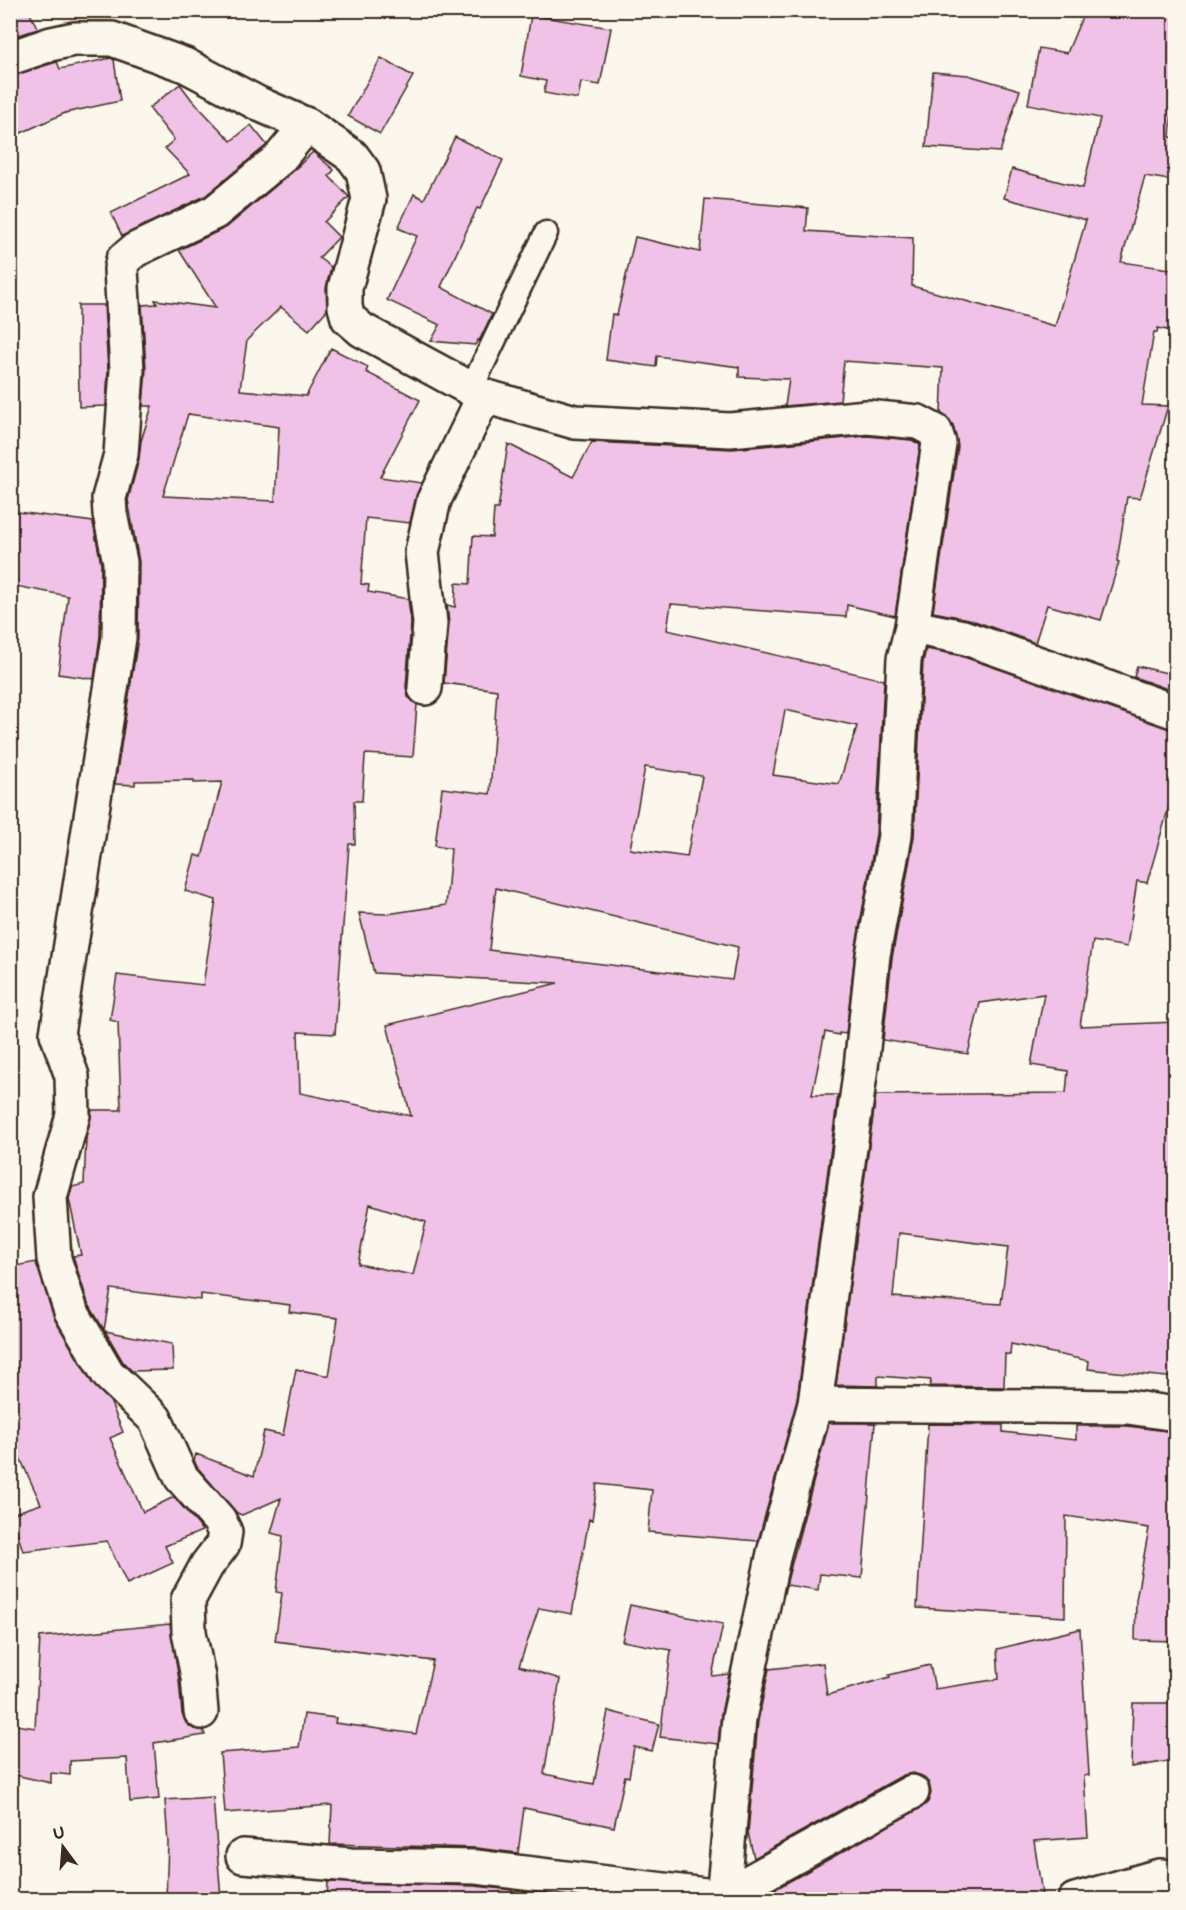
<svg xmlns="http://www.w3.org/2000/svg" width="1186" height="1910" viewBox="0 0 1186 1910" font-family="'Balsamiq Sans',sans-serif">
	<rect width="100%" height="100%" fill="#fbf7ec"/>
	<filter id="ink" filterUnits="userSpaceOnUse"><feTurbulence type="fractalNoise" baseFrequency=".0167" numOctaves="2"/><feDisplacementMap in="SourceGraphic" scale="12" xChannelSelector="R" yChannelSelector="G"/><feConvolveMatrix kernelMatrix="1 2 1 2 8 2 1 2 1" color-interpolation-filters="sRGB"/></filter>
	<g filter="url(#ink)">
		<g fill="#f0c2e7" stroke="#3b2a1e" stroke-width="1.5" fill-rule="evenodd">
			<path d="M 10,10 L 28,10 L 38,29 L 10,38 Z"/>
			<path d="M 1085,10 L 1176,10 L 1176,61 L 1170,137 L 1176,138 L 1176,181 L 1145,176 L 1121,262 L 1176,270 L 1176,332 L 1158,328 L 1157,332 L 1154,332 L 1142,405 L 1168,406 L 1140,498 L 1127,497 L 1117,561 L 1119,562 L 1101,620 L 1047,605 L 1035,643 L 969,619 L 933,612 L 958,446 L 953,425 L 941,413 L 943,368 L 844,361 L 840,401 L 785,406 L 789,379 L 739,377 L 739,367 L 657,356 L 656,367 L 606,360 L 612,314 L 617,315 L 635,237 L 700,252 L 705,199 L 808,208 L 806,231 L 913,238 L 912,286 L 1055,326 L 1086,220 L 1004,198 L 1012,169 L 1083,188 L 1100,118 L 1028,104 L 1039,48 L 1067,53 Z"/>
			<path d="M 531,15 L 611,28 L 600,85 L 581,82 L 578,99 L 544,93 L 546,81 L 521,76 Z"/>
			<path d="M 111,58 L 114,60 L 120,101 L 65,113 L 10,138 L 10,76 L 57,62 L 60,69 Z"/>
			<path d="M 381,58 L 413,76 L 380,134 L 348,116 Z"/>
			<path d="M 933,72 L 968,75 L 1020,90 L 1000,152 L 926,147 Z"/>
			<path d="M 180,84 L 192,100 L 231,141 L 251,125 L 267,145 L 205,196 L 122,236 L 111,213 L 190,174 L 165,148 L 174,140 L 149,108 Z"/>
			<path d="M 455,137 L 503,160 L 480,209 L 477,208 L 441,287 L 492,314 L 479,341 L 478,340 L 475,345 L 431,341 L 440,325 L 387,300 L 417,236 L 398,228 L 414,194 L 424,199 Z"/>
			<path d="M 313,152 L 334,170 L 329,176 L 349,197 L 324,222 L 339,237 L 319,258 L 331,267 L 326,288 L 327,310 L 309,330 L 281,307 L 247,340 L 240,390 L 306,396 L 331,348 L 368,367 L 366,372 L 420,400 L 380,477 L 422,483 L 416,496 L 410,523 L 366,518 L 361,584 L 369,585 L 368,592 L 408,599 L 411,623 L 406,687 L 408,697 L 417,704 L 413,757 L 366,754 L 365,756 L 362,801 L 354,801 L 355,844 L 349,844 L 335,1034 L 298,1032 L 300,1093 L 411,1116 L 387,1025 L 558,983 L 374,973 L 359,913 L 387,914 L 446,905 L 451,849 L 435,846 L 442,788 L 490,794 L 497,690 L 444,683 L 449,624 L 447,605 L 455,607 L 456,583 L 470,584 L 473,536 L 492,537 L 494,509 L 498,509 L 508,444 L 573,477 L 592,442 L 732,449 L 867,436 L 912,440 L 920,445 L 895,616 L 847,605 L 846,617 L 671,604 L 667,630 L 884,680 L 876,834 L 855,952 L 846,1034 L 839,1033 L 839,1035 L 825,1032 L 812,1095 L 838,1095 L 797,1400 L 758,1541 L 648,1532 L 652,1490 L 597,1484 L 592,1520 L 589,1519 L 572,1614 L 539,1608 L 519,1666 L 560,1679 L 544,1774 L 594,1784 L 608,1711 L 659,1724 L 652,1751 L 634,1747 L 629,1777 L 625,1776 L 614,1827 L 524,1808 L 518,1853 L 476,1848 L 330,1844 L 332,1805 L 225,1813 L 220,1753 L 299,1747 L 304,1714 L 336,1718 L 335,1723 L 416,1734 L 433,1661 L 275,1641 L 282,1593 L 276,1592 L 283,1536 L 271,1533 L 281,1498 L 242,1515 L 237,1513 L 197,1467 L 194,1460 L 196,1454 L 254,1476 L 264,1431 L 283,1435 L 296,1369 L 329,1376 L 338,1318 L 289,1312 L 290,1305 L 201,1294 L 201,1300 L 111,1289 L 104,1330 L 88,1303 L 73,1256 L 81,1255 L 69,1199 L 72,1187 L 84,1184 L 86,1139 L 92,1110 L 121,1110 L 118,1022 L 110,1020 L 117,975 L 203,985 L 216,900 L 185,891 L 195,855 L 202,857 L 222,782 L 194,783 L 194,780 L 135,781 L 135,785 L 115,784 L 138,638 L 139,562 L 128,500 L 139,459 L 141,441 L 152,406 L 143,406 L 146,369 L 142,305 L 157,304 L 155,300 L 216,308 L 179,250 L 227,227 L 291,173 ZM 188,414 L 279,427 L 275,501 L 163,496 ZM 785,710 L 857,726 L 839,784 L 773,775 ZM 645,767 L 702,776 L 687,857 L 630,849 ZM 496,888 L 738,947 L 732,980 L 489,950 ZM 370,1204 L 426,1222 L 413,1275 L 358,1264 Z"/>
			<path d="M 78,305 L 104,305 L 108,370 L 106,406 L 79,407 Z"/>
			<path d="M 10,511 L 93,522 L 101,564 L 100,636 L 94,679 L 58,674 L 68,596 L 10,585 Z"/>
			<path d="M 926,649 L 958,655 L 1176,730 L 1176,804 L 1170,803 L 1147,883 L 1137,881 L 1127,947 L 1093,941 L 1080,1026 L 1176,1022 L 1176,1378 L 1088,1369 L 1089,1361 L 1011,1344 L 1010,1355 L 1005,1354 L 1004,1387 L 930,1386 L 931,1380 L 878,1376 L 878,1386 L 836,1385 L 876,1095 L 1066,1093 L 1068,1071 L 1031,1065 L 1044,994 L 980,1003 L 968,1054 L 883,1040 L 892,958 L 914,837 L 923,662 ZM 899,1233 L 1008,1247 L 1001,1304 L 893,1297 Z"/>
			<path d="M 1137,666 L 1176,675 L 1176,692 L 1134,677 Z"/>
			<path d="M 36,1262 L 55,1320 L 92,1383 L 110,1401 L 123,1432 L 110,1438 L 143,1512 L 174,1497 L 199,1526 L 202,1531 L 165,1546 L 173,1563 L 127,1584 L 107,1541 L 23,1551 L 11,1514 L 41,1504 L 10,1436 L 10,1267 Z"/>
			<path d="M 105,1331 L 172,1344 L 173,1370 L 132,1371 L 123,1362 Z"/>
			<path d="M 829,1423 L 875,1423 L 862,1578 L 820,1574 L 818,1590 L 786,1585 Z"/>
			<path d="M 928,1424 L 1003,1425 L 1003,1432 L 1076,1440 L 1076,1426 L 1127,1426 L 1176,1432 L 1176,1641 L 1135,1640 L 1136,1600 L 1149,1528 L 1066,1516 L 1065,1617 L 917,1608 Z"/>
			<path d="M 630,1605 L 723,1624 L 712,1676 L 729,1674 L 721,1714 L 718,1744 L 660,1737 L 671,1650 L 622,1641 Z"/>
			<path d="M 170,1624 L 179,1680 L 182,1714 L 186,1723 L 194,1729 L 203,1730 L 205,1735 L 154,1743 L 159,1799 L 130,1802 L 127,1758 L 70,1761 L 70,1775 L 51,1773 L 51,1783 L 10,1774 L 10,1724 L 35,1728 L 40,1637 Z"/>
			<path d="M 1080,1629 L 1089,1775 L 1084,1776 L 1088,1837 L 1034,1841 L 1042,1894 L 1008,1899 L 764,1899 L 763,1896 L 921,1808 L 928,1802 L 931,1793 L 929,1783 L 922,1776 L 913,1773 L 903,1775 L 754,1858 L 748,1833 L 758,1721 L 769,1669 L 823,1663 L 827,1695 L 890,1677 L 889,1675 L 930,1665 L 935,1689 L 999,1679 L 997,1649 Z"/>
			<path d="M 1133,1703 L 1176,1703 L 1176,1760 L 1131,1767 Z"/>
			<path d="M 213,1797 L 221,1899 L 166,1899 L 168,1843 L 165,1800 Z"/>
			<path d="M 328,1882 L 475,1886 L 512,1890 L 511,1899 L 327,1899 Z"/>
		</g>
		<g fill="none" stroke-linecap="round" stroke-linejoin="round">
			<defs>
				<path id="lane" d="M 471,389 L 546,233"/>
				<g id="street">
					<path d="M 10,58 L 51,44 L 74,39 L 112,39 L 185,65 L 259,104 L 307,125 L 352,156 L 363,171 L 369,199 L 345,288 L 345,307 L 348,318 L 362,330 L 484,396 L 575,422 L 730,430 L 867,417 L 918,422 L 935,431 L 939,443 L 912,627 L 904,659 L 895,836 L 873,955 L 861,1067 L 815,1404 L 774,1553 L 739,1718 L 723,1900"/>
					<path d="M 912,627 L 963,637 L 1176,712"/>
					<path d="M 425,688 L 430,623 L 422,552 L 434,500 L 484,396"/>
					<path d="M 815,1404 L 1128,1407 L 1176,1414"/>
					<path d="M 201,1712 L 198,1677 L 189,1632 L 188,1600 L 207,1565 L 223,1544 L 225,1532 L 219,1520 L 181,1477 L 155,1419 L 108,1374 L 71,1311 L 54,1259 L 50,1197 L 73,1115 L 72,1076 L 57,1034 L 119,638 L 120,562 L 110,514 L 109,498 L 121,454 L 127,370 L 121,269 L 123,260 L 135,250 L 215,212 L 279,159 L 307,125"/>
					<path d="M 243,1856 L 351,1865 L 476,1867 L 722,1897 L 912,1792"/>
					<path d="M 1075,1900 L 1159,1876 L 1176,1877"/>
				</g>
			</defs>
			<use href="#lane" stroke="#3b2a1e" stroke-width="27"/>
			<use href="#street" stroke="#3b2a1e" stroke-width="38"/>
			<use href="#lane" stroke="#fbf7ec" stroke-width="22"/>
			<use href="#street" stroke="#fbf7ec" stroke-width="33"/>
		</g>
	</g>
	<rect width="1186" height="1910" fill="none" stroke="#fbf7ec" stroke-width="36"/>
	<rect x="18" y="18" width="1150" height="1874" fill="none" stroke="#3b2a1e" stroke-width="2" filter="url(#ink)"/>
	<g transform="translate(63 1847) rotate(344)" stroke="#fbf7ec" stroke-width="4.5" paint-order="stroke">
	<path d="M0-4.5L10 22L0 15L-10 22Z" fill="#3b2a1e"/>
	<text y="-9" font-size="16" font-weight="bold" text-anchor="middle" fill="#3b2a1e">U</text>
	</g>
</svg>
